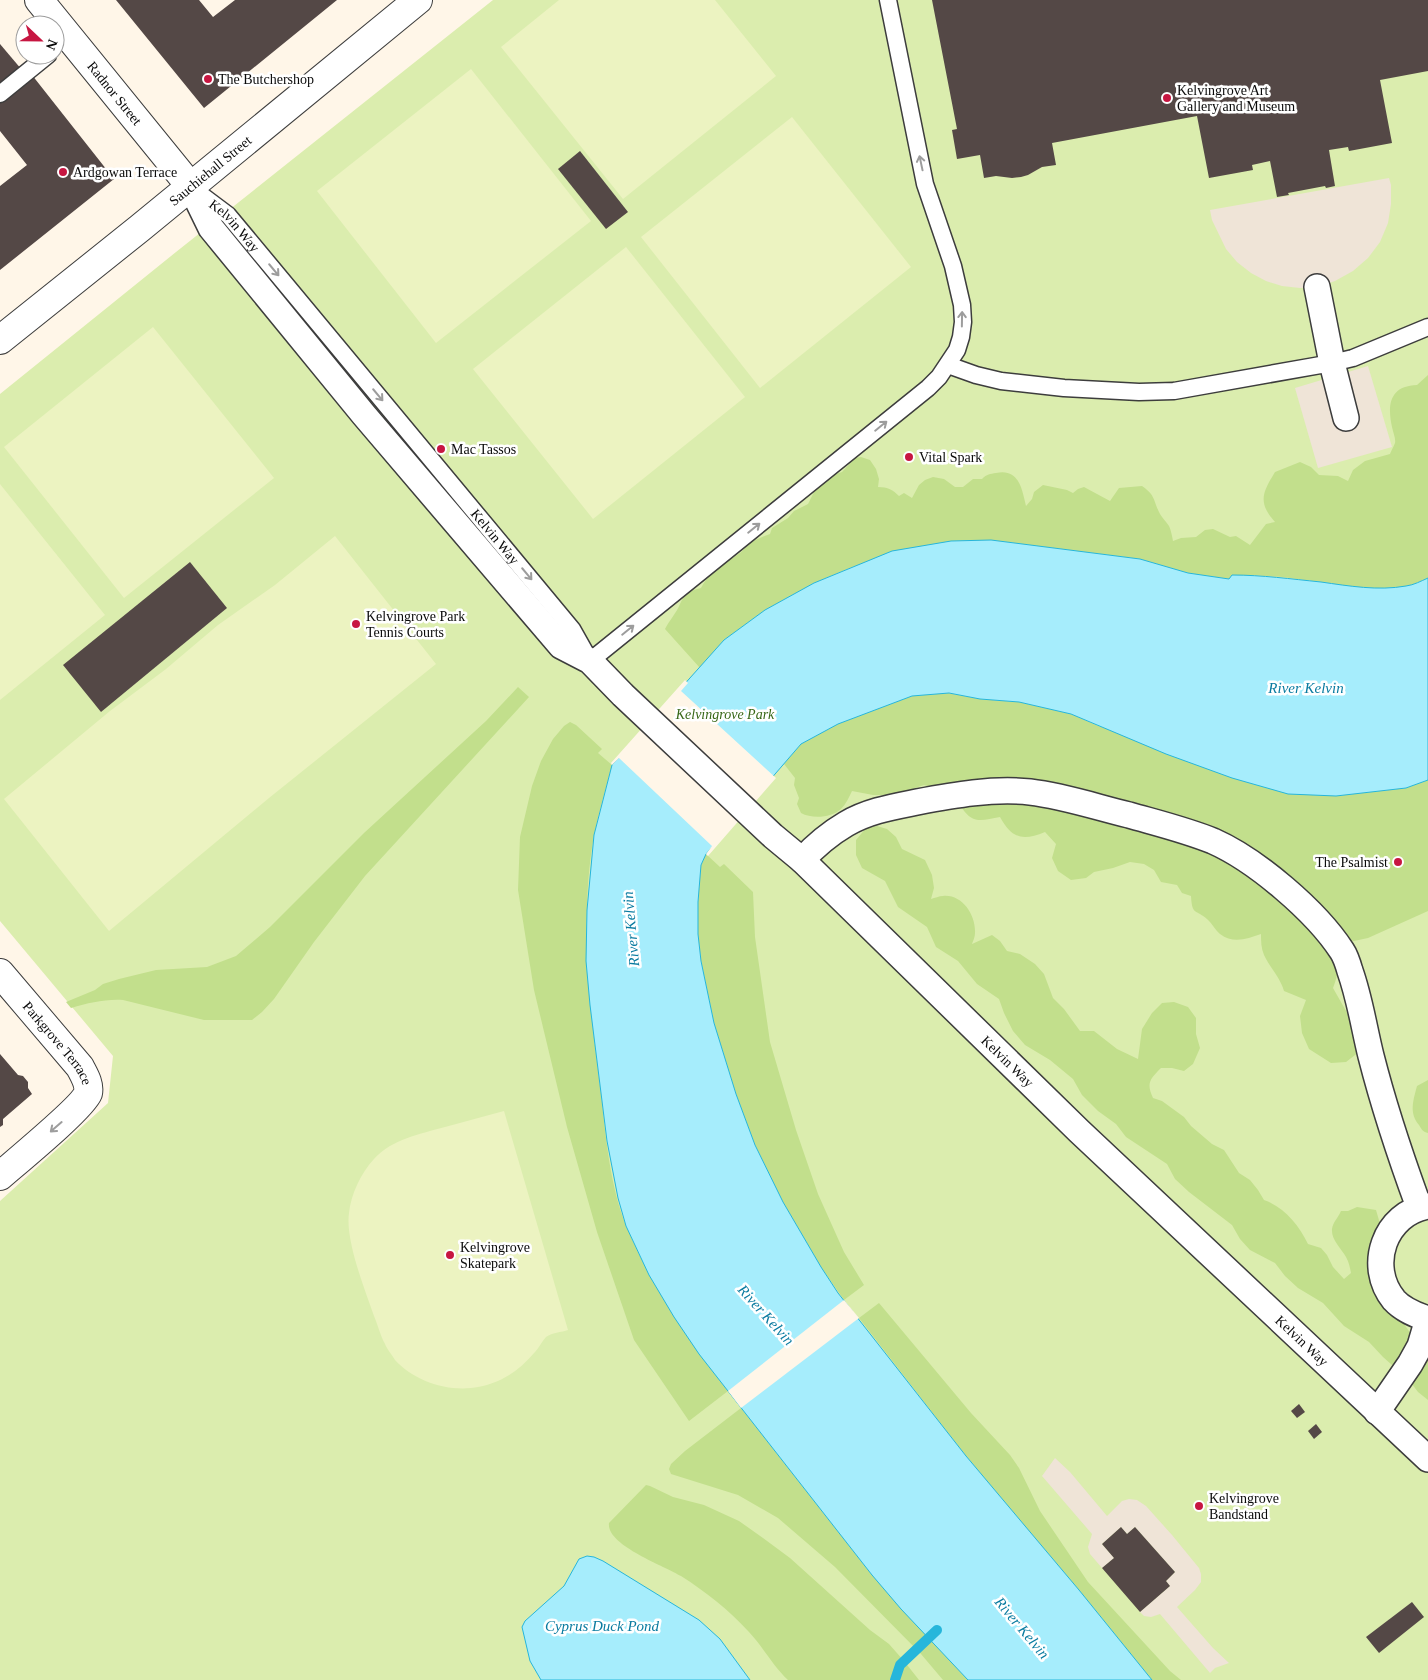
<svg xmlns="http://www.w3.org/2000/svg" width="1428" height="1680" viewBox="0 0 1428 1680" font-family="Georgia,serif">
	<rect width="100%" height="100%" fill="#fff6e8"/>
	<path fill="#dbedae" d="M 493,0 L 1428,0 L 1428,1680 L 0,1680 L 0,1201 L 108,1103 L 113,1056 L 0,921 L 0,394 L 176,252 Z"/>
	<g fill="#c2df8c">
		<path d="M 1428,375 L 1428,578 L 1409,586 L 1388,589 L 1354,587 L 1283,577 L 1248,575 L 1229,579 L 1188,573 L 1140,559 L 991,540 L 952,541 L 852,567 L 814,583 L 765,610 L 724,640 L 700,668 L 665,629 C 669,621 677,612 680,604 C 684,595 690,590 701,588 C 713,567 721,566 740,553 C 743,551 745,547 748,545 C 755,539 762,537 770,534 L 772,528 L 788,518 L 794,511 L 808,504 L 814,492 L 826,477 L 842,472 L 855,458 L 861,457 L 870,460 L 876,469 L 879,479 L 878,487 C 888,487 893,490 899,496 L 904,493 L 912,498 L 919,485 L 925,480 L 933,477 L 944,479 L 955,487 L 963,487 L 973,479 L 982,479 C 987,474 990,474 996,473 C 1019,468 1022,489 1026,506 L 1032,499 L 1034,492 L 1043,485 L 1067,490 L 1073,493 L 1078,489 L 1084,487 L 1110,501 L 1119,488 L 1142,486 C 1155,495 1153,499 1159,512 C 1161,517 1166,521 1169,526 C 1171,530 1172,536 1173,541 L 1181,538 L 1196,537 L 1205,530 L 1213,529 L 1230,537 L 1236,536 L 1250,545 L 1266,524 L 1275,522 C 1257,502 1263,492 1275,472 L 1300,462 L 1311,467 L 1319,475 L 1338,476 L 1348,481 L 1353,470 L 1365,461 L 1390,454 C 1391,451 1394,446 1395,443 C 1396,439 1393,432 1392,427 C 1387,404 1390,386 1417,385 Z"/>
		<path d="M 518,687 L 529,697 L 365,876 L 314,942 L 274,999 L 262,1012 L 252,1020 L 204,1020 L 123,1000 C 104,999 89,1003 71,1008 L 66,1002 L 95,990 L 103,984 L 119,979 L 156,970 L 207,967 L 236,956 L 270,927 L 364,833 L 486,721 Z"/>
		<path d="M 948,693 L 980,699 L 1019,702 L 1071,714 L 1098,726 L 1336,796 L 1406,788 L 1428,780 L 1428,911 L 1368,938 L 1354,941 L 1337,938 C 1339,956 1340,971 1333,988 L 1358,1032 L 1359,1052 L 1346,1062 L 1331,1063 L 1309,1049 L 1302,1033 L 1300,1016 L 1306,1000 L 1284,991 C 1280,977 1270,968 1264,955 C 1261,948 1261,941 1261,934 C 1247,939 1233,944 1220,934 C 1215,930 1212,923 1207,919 C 1196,909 1192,916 1191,896 L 1182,893 L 1177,885 L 1161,882 L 1154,870 L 1144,864 L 1130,862 L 1113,868 L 1094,872 L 1086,878 L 1071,880 L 1058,871 L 1052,858 L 1056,844 L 1045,832 C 1023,841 1012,839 1000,817 C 983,820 973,825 962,808 L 967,785 L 937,789 L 924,785 L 894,795 L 873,795 L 852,791 C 849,797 846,804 841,809 C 831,818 812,819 801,813 L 797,804 L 799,798 L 794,785 L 795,778 L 784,764 L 801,744 L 838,724 L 912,696 Z"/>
		<path d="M 570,722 L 576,725 L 602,749 L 598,753 L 612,765 C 606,788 599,811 594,835 C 579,921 590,1008 601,1094 C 606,1138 610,1187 627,1228 C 653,1289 688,1339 728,1391 L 689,1421 L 634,1340 L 597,1232 L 567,1127 L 534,990 L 518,890 L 520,837 L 532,786 L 541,761 L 553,739 L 564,726 Z"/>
		<path d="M 877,826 L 887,829 L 896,837 L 902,849 L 925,860 L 932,875 L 934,888 L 931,899 C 935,898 939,896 943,896 C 962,894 976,915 975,933 C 975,937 973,941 972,944 L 992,935 L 1000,941 L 1007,951 L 1020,954 L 1035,964 L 1044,974 L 1053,998 L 1064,1009 L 1080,1031 L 1094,1031 L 1117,1049 L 1138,1059 L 1142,1029 L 1152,1013 L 1162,1003 L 1174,1002 L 1188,1007 L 1196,1018 L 1196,1034 L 1200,1048 L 1193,1064 L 1184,1071 L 1172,1068 L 1161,1068 C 1150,1079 1146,1083 1153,1098 L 1162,1101 L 1184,1117 L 1191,1126 L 1212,1144 L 1224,1150 L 1239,1173 L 1250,1180 L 1258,1190 L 1264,1200 C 1284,1207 1299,1225 1308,1244 L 1321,1248 L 1327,1255 L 1333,1267 L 1344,1279 L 1351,1273 C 1350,1268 1349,1262 1346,1257 C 1341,1248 1331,1240 1332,1229 C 1333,1222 1338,1218 1341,1211 L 1348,1211 L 1357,1207 L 1376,1210 L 1406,1313 L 1404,1324 L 1411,1334 L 1428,1349 L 1428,1400 L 1418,1392 L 1409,1380 L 1383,1357 L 1369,1342 L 1344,1326 L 1323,1303 L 1298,1288 L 1285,1276 L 1275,1263 L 1250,1250 L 1240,1239 L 1232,1225 L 1189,1192 L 1175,1179 L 1167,1164 L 1126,1137 L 1116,1124 L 1098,1111 L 1082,1095 L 1073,1079 L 1050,1060 L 1025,1045 L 1013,1031 L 1004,1013 L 999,999 L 977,984 L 958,961 L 936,947 L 927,927 L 898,907 L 885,881 L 862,868 L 856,855 L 856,840 L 866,828 Z"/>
		<path d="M 706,854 L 720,867 L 724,864 L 753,892 L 755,937 L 770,1042 L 796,1130 L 818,1194 L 844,1252 L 864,1285 L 844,1300 L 821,1267 L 783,1202 L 755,1145 L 736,1094 L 714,1023 L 701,961 L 698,934 L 698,902 L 701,865 Z"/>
		<path d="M 1428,1080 L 1428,1133 C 1423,1132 1422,1130 1419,1125 C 1409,1113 1413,1101 1417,1086 Z"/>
		<path d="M 879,1303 L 971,1413 L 1010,1455 L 1019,1468 L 1040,1511 L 1088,1582 L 1170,1671 L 1181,1680 L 1152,1680 L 1079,1590 L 966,1456 L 859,1318 Z"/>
		<path d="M 741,1408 L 872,1575 L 968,1680 L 943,1680 L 921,1654 L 835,1567 L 778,1518 L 738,1495 L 671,1474 L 669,1469 L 671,1464 L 685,1451 Z"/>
		<path d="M 646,1485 L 650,1486 L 673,1497 L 704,1505 L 739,1521 L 763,1538 L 790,1558 L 870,1630 L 889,1644 L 904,1661 L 919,1680 L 788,1680 C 773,1666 763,1647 749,1632 C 729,1610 706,1592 681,1576 C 665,1566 606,1545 609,1523 Z"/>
	</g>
	<g fill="#ecf3c1">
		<path d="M 559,0 L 715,0 L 776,76 L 623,199 L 501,47 Z"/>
		<path d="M 471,69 L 591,221 L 436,343 L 317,191 Z"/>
		<path d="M 792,117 L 911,267 L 760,388 L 641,237 Z"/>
		<path d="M 626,247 L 745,397 L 593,519 L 473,369 Z"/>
		<path d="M 153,327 L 274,478 L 124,598 L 4,447 Z"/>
		<path d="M 0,484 L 105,615 L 0,700 Z"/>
		<path d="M 335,536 L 436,664 L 269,798 L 109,931 L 4,799 L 110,711 L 166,669 L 218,625 L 275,585 Z"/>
		<path d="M 504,1111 L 568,1330 C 562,1332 551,1333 546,1337 C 542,1341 539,1348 535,1352 C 517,1373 498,1385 471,1388 C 445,1391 413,1380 395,1360 C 392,1355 387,1349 385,1344 C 380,1335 378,1325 374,1316 C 365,1290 345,1240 349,1213 C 351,1194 361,1173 374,1159 C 392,1139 420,1134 445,1127 C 465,1122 484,1116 504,1111 Z"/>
	</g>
	<g fill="#efe4d7">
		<path d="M 1389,178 L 1391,185 L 1391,204 L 1388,223 L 1380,242 L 1368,258 L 1353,271 L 1335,281 L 1317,287 L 1300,288 L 1282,286 L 1266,281 L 1251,273 L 1237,262 L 1226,249 L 1212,220 L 1210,210 Z"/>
		<path d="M 1368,366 L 1392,447 L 1318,468 L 1295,388 Z"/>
		<path d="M 1055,1458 L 1070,1472 L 1107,1516 L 1122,1501 L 1129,1499 L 1137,1500 L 1146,1506 L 1172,1535 L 1199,1568 L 1201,1574 L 1201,1582 L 1195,1590 L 1177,1607 L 1213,1648 L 1229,1663 L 1215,1668 L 1210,1673 L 1160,1614 L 1151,1617 L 1144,1616 L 1140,1612 L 1170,1586 L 1166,1581 L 1175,1572 L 1135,1527 L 1127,1534 L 1121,1527 L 1102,1544 L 1114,1558 L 1102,1568 L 1090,1554 L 1088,1547 L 1092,1534 L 1042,1476 Z"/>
	</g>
	<g fill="#a6edfc" stroke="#26b6db">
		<path d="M 991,540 L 1140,559 L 1188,573 L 1229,579 L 1232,575 C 1262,575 1291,579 1321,582 C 1349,586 1378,591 1406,586 C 1414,585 1421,581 1428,578 L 1428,780 L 1406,788 L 1336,796 L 1288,794 L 1232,778 L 1166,754 L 1071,714 L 1019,702 L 980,699 L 949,693 L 912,696 L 838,724 L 801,744 L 706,854 L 701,865 L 698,902 L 698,934 L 701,961 L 714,1023 L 736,1094 L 755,1145 L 783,1202 L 821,1267 L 838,1293 L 966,1456 L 1079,1590 L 1152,1680 L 968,1680 L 901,1609 L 872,1575 L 699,1354 L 674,1317 L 649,1275 L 626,1226 L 618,1198 L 607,1141 L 590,1005 L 586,961 L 587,910 L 594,835 L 612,765 L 724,640 L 765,610 L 814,583 L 892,551 L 951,541 Z"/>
		<path d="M 587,1556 L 594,1557 L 603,1561 L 699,1620 L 720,1639 L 750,1680 L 541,1680 L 530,1661 L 522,1627 L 525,1621 L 564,1586 L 579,1559 Z"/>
	</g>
	<g fill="#fff6e8">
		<path d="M 685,680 L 688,683 L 681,691 L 776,778 L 708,856 L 706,854 L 712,846 L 619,758 L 612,765 L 611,763 Z"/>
		<path d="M 844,1300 L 859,1318 L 741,1408 L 728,1391 Z"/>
	</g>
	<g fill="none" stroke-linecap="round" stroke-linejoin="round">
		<path stroke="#26b6db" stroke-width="10" d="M 895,1680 L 900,1665 L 937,1630"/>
	</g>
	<g fill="#544846">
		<path d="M 116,0 L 199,0 L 213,17 L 235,0 L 337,0 L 204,108 Z"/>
		<path d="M 932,0 L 1428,0 L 1428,71 L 1380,80 L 1392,143 L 1349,151 L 1348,147 L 1329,150 L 1335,186 L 1326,188 L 1325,186 L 1288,193 L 1289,195 L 1277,197 L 1270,161 L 1252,165 L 1253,170 L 1209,178 L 1197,116 L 1052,143 L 1056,165 L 1042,167 L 1028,175 L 1021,177 L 1012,178 L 996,176 L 984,178 L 980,155 L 957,159 L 952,130 L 957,129 Z"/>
		<path d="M 0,44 L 22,70 L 0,88 Z"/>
		<path d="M 32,75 L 114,179 L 0,270 L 0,186 L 27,165 L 0,131 L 0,101 Z"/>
		<path d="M 580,151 L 628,212 L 606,229 L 558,169 Z"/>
		<path d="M 190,562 L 227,608 L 101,712 L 63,665 Z"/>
		<path d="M 0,1054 L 18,1075 L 23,1076 L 28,1082 L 28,1088 L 32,1094 L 3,1119 L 3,1125 L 0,1127 Z"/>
		<path d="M 1299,1404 L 1305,1412 L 1297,1418 L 1291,1411 Z"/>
		<path d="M 1316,1424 L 1322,1432 L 1314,1439 L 1308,1431 Z"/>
		<path d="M 1121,1527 L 1127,1534 L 1135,1527 L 1175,1572 L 1166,1581 L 1170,1586 L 1140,1612 L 1102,1568 L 1114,1558 L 1102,1544 Z"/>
		<path d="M 1412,1602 L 1424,1617 L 1379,1653 L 1366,1637 Z"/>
	</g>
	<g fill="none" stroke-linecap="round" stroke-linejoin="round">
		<defs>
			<g id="service">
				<path d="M 0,94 L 48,55"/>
				<path id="s1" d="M 196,191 L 228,215 L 572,629 L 590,661 L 928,388 L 939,377 L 957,350 L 961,337 L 963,322 L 962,305 L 953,266 L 925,184 L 888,0"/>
				<path d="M 948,365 L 976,375 L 1001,381 L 1064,388 L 1139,392 L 1174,391 L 1332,363 L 1353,358 L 1428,327"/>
			</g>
			<g id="pedestrian">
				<path id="s2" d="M 191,187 L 211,228 L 364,415 L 561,646 L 590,661 L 623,695 L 773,836 L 802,860 L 1079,1131 L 1428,1459"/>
				<path d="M 1317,287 L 1332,363 L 1346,418"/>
				<path d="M 802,860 C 815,846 829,834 846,824 C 868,811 892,807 917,802 C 954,795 993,788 1030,792 C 1064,796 1096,807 1129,815 C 1157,823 1186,830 1213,841 C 1256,860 1316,911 1342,951 C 1346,957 1348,964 1350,971 C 1360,999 1364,1028 1371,1056 C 1384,1107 1401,1158 1419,1207"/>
				<path d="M 1428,1206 C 1385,1213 1366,1266 1394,1300 C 1403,1310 1416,1315 1428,1319"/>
				<path d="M 1377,1412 L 1410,1364 L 1420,1346 L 1428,1319"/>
			</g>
			<g id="minor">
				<path id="s3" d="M 39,0 L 191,187"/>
				<path id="s4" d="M 0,973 L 80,1067 C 84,1075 90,1084 88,1093 C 83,1107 16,1162 0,1176"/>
			</g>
			<g id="tertiary">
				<path id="s5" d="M 0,340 L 140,228 L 418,0"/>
			</g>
		</defs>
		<use href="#service" stroke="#3d3d3d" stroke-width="19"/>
		<use href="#pedestrian" stroke="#3d3d3d" stroke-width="28"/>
		<use href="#minor" stroke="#3d3d3d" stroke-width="30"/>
		<use href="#tertiary" stroke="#3d3d3d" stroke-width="30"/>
		<use href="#service" stroke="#fff" stroke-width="16"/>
		<use href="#pedestrian" stroke="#fff" stroke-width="25"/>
		<use href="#minor" stroke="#fff" stroke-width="28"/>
		<use href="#tertiary" stroke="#fff" stroke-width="28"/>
	</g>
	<defs><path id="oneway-shaft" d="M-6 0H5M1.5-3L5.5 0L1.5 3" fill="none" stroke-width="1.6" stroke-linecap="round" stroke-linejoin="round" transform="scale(1.25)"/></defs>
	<g stroke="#9d9d9d">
		<use href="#oneway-shaft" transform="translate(921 163) rotate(-102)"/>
		<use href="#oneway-shaft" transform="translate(274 270) rotate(50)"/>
		<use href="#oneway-shaft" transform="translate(962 319) rotate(-89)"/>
		<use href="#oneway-shaft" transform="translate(378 395) rotate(50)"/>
		<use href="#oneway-shaft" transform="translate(881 426) rotate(-39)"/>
		<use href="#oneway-shaft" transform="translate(754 528) rotate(-39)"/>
		<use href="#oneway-shaft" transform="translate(527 574) rotate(50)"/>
		<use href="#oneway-shaft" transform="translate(628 630) rotate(-39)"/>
		<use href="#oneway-shaft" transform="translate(56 1127) rotate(139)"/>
	</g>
	<g fill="#c71641" stroke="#fff" stroke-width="2">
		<circle cx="208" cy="79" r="5"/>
		<circle cx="1167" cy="98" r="5"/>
		<circle cx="63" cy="172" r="5"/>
		<circle cx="441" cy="449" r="5"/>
		<circle cx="909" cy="457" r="5"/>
		<circle cx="356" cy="624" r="5"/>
		<circle cx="1398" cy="862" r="5"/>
		<circle cx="450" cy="1255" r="5"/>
		<circle cx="1199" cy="1506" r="5"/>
	</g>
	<g text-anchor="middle" stroke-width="5" stroke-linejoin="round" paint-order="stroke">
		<g font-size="14" fill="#0a0a0a" stroke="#fff" text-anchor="start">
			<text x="218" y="84">The Butchershop</text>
			<text x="1177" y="95">Kelvingrove Art<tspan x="1177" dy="16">Gallery and Museum</tspan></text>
			<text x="73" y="177">Ardgowan Terrace</text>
			<text x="451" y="454">Mac Tassos</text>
			<text x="919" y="462">Vital Spark</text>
			<text x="366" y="621">Kelvingrove Park<tspan x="366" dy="16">Tennis Courts</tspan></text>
			<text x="1388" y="867" text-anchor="end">The Psalmist</text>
			<text x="460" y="1252">Kelvingrove<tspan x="460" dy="16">Skatepark</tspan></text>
			<text x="1209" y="1503">Kelvingrove<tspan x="1209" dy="16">Bandstand</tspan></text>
		</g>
		<g font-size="14" fill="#0a0a0a" stroke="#fff">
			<text dy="5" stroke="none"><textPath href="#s3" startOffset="120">Radnor Street</textPath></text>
			<text dy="5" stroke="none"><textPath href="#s5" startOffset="270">Sauchiehall Street</textPath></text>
			<text dy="5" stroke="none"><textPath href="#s1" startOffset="52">Kelvin Way</textPath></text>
			<text dy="5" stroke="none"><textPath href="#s1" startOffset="458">Kelvin Way</textPath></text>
			<text dy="5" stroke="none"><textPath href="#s4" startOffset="91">Parkgrove Terrace</textPath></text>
			<text dy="5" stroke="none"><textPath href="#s2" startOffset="1202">Kelvin Way</textPath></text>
			<text dy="5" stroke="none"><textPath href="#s2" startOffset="1608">Kelvin Way</textPath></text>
		</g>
		<g font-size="14" font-style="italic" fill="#376716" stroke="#fff">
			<text x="725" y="719">Kelvingrove Park</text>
		</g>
		<g font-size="15" font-style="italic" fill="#097ba0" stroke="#fff">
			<text x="1306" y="693">River Kelvin</text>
			<text transform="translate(631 929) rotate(-95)" y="5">River Kelvin</text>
			<text transform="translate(766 1315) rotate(48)" y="5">River Kelvin</text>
			<text x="602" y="1631">Cyprus Duck Pond</text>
			<text transform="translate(1022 1628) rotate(50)" y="5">River Kelvin</text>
		</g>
	</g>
	<g transform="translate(40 40) rotate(112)"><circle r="24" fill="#ffffff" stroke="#9d9d9d"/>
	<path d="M0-4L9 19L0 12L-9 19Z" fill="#c71641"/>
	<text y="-8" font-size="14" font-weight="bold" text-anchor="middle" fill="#0a0a0a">N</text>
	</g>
</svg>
